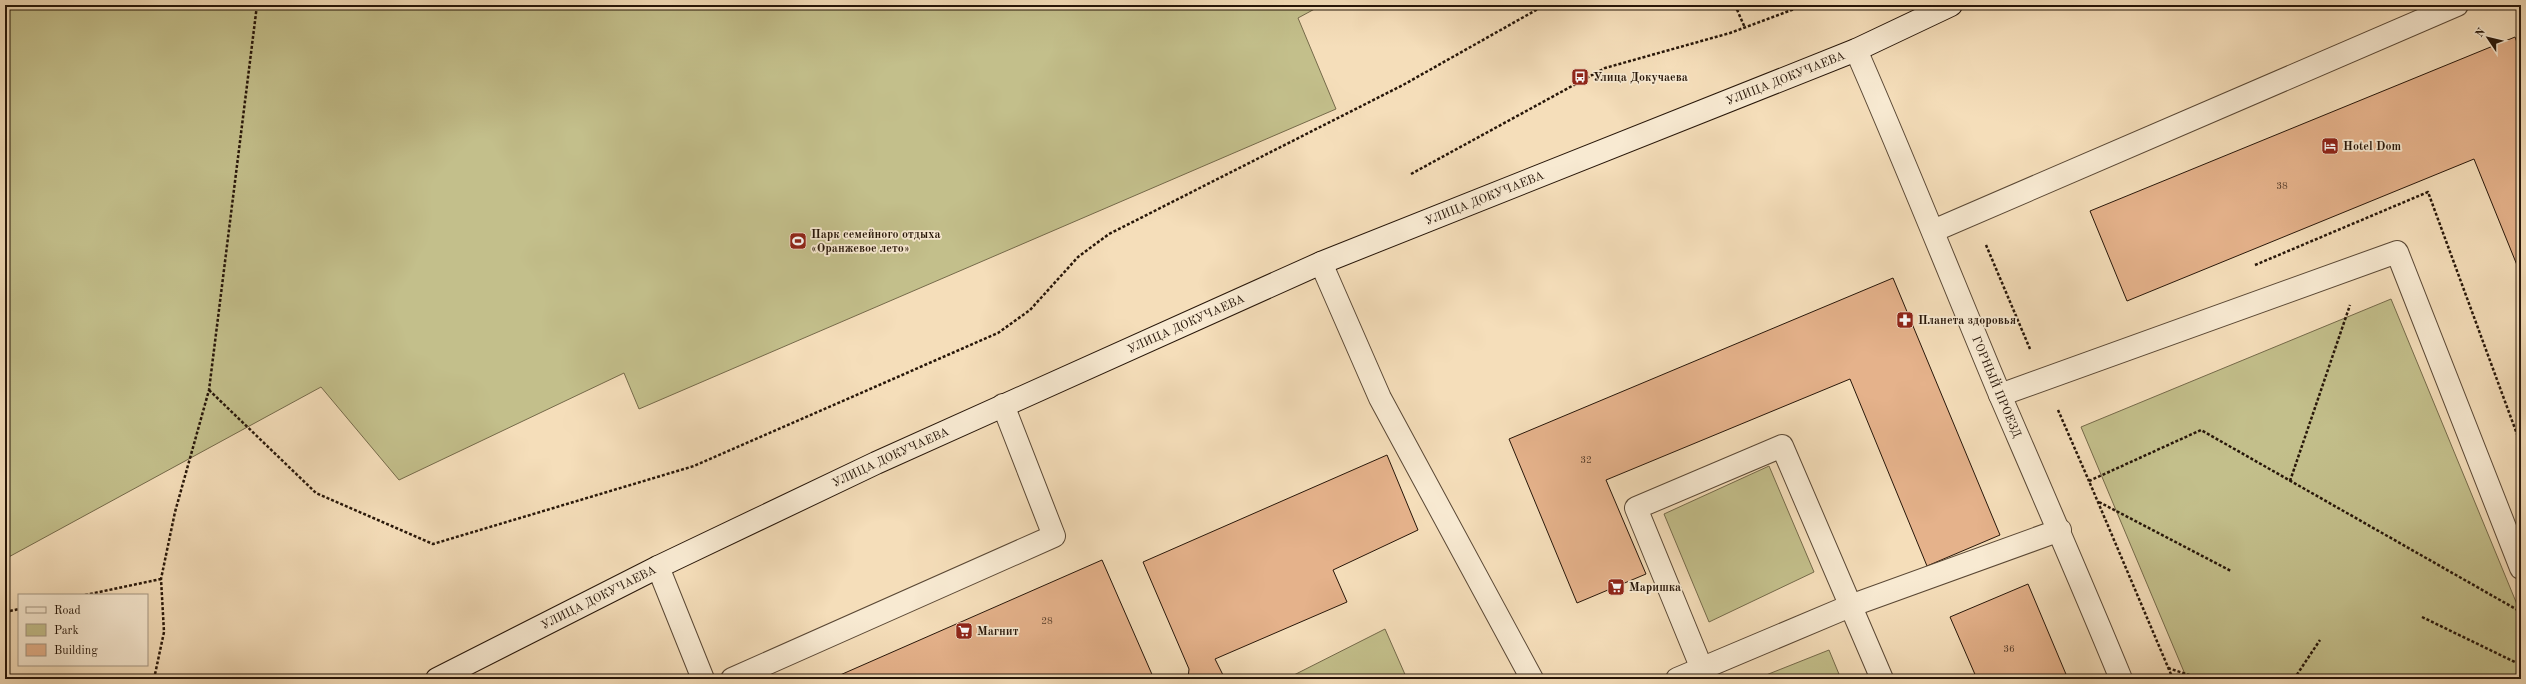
<svg xmlns="http://www.w3.org/2000/svg" width="2526" height="684" viewBox="0 0 2526 684" font-family="'Old Standard TT',serif">
	<rect width="100%" height="100%" fill="#f5deba"/>
	<filter id="stains"><feTurbulence type="fractalNoise" baseFrequency=".005" numOctaves="4"/><feColorMatrix values="0 0 0 0 .2 0 0 0 0 .09 0 0 0 0 .02 0 0 0 .5 -.17"/></filter>
	<radialGradient id="worn" r=".72"><stop offset=".6" stop-color="#630" stop-opacity="0"/><stop offset="1" stop-color="#630" stop-opacity=".3"/></radialGradient>
	<g fill="#c3bf8b" stroke="#756a4a">
		<path d="M 5,5 L 1322,5 L 1298,18 L 1336,109 L 639,409 L 624,373 L 399,480 L 321,387 L 5,559 Z"/>
		<path d="M 2391,299 L 2521,614 L 2521,679 L 2187,679 L 2081,427 Z"/>
		<path d="M 1769,466 L 1814,572 L 1709,622 L 1664,514 Z"/>
		<path d="M 1385,629 L 1407,679 L 1286,679 Z"/>
		<path d="M 1829,650 L 1841,679 L 1756,679 Z"/>
	</g>
	<g fill="#e5b28b" stroke="#271609">
		<path d="M 2515,37 L 2521,53 L 2521,275 L 2474,159 L 2127,301 L 2090,211 Z"/>
		<path d="M 1893,278 L 2000,535 L 1927,566 L 1850,379 L 1606,480 L 1646,574 L 1577,603 L 1509,439 Z"/>
		<path d="M 1387,455 L 1418,530 L 1333,570 L 1347,602 L 1215,659 L 1225,679 L 1188,679 L 1189,669 L 1143,562 Z"/>
		<path d="M 1102,560 L 1154,679 L 831,679 Z"/>
		<path d="M 2028,584 L 2068,679 L 1977,679 L 1950,617 Z"/>
	</g>
	<g fill="none" stroke-linecap="round" stroke-linejoin="round">
		<defs>
			<g id="lane">
				<path d="M 1933,231 L 2457,5"/>
				<path d="M 1321,263 L 1380,398 L 1532,679"/>
				<path d="M 2000,395 L 2397,252 L 2521,568"/>
				<path d="M 658,567 L 703,679"/>
				<path d="M 1702,669 L 1636,508 L 1782,446 L 1882,679"/>
				<path d="M 732,679 L 1054,536 L 1003,405"/>
				<path d="M 1677,679 L 1850,606 L 2060,530"/>
			</g>
			<g id="street">
				<path id="s1" d="M 1856,50 C 1906,164 1952,280 2000,395 C 2041,490 2082,584 2121,679"/>
			</g>
			<g id="secondary">
				<path id="s2" d="M 437,679 L 658,567 L 876,463 L 1321,263 L 1856,50 L 1951,5"/>
			</g>
		</defs>
		<use href="#lane" stroke="#5a4835" stroke-width="24"/>
		<use href="#street" stroke="#5a4835" stroke-width="24"/>
		<use href="#secondary" stroke="#271609" stroke-width="24"/>
		<g stroke="#271609" stroke-width="2.5" stroke-dasharray="3 2" stroke-linecap="butt">
			<path d="M 1735,5 L 1745,28"/>
			<path d="M 1411,174 L 1605,68 L 1730,33 L 1805,5"/>
			<path d="M 1986,245 L 2030,349"/>
			<path d="M 2255,265 L 2428,192 L 2521,445"/>
			<path d="M 209,390 L 316,493 L 433,544 L 694,466 L 998,333 L 1030,310 L 1078,257 L 1109,234 L 1403,85 L 1545,5"/>
			<path d="M 2058,410 L 2089,481"/>
			<path d="M 2290,481 L 2350,305"/>
			<path d="M 2099,502 L 2231,571"/>
			<path d="M 85,595 L 161,579"/>
			<path d="M 5,612 L 19,609"/>
			<path d="M 2422,617 L 2521,665"/>
			<path d="M 2168,668 L 2201,679"/>
			<path d="M 154,679 L 164,632 L 161,579 L 175,512 L 209,390 L 257,5"/>
			<path d="M 2173,679 L 2089,481 L 2201,430 L 2521,612"/>
			<path d="M 2294,679 L 2320,640"/>
		</g>
		<use href="#lane" stroke="#f8ead2" stroke-width="22"/>
		<use href="#street" stroke="#f8ead2" stroke-width="22"/>
		<use href="#secondary" stroke="#f8ead2" stroke-width="22"/>
	</g>
	<defs>
		<symbol id="bus-square" viewBox="-11 -11 22 22"><rect x="-9" y="-9" width="18" height="18" rx="4" fill="#8f2418" stroke="#f8ead2"/><path d="M-5-6H5V4H4V6H2V4H-2V6H-4V4H-5ZM-3.5-4V0h7V-4ZM-3.5 1.2v1.5H-2V1.2ZM2 1.2v1.5H3.5V1.2Z" fill="#fff"/></symbol>
		<symbol id="hotel-square" viewBox="-11 -11 22 22"><rect x="-9" y="-9" width="18" height="18" rx="4" fill="#8f2418" stroke="#f8ead2"/><path d="M-6-4.5h1.5V1H6V5H4.5V3h-9V5H-6ZM-4 0a1.8 1.8 0 1 1 3.6 0ZM.5 0V-2.5h3Q6-2.5 6 0Z" fill="#fff"/></symbol>
		<symbol id="stadium-square" viewBox="-11 -11 22 22"><rect x="-9" y="-9" width="18" height="18" rx="4" fill="#8f2418" stroke="#f8ead2"/><path d="M0-5a6.5 5 0 1 0 0 10a6.5 5 0 1 0 0-10ZM-3.5-1.8h7v3.6h-7Z" fill="#fff"/></symbol>
		<symbol id="pharmacy-square" viewBox="-11 -11 22 22"><rect x="-9" y="-9" width="18" height="18" rx="4" fill="#8f2418" stroke="#f8ead2"/><path d="M-2-6h4v4h4v4h-4v4h-4v-4h-4v-4h4Z" fill="#fff"/></symbol>
		<symbol id="supermarket-square" viewBox="-11 -11 22 22"><rect x="-9" y="-9" width="18" height="18" rx="4" fill="#8f2418" stroke="#f8ead2"/><path d="M-6-5.5h2.5l.6 2H6L4.5 2H-2.5L-4.4-4H-6ZM-1.5 3.2a1.3 1.3 0 1 0 .1 0ZM3 3.2a1.3 1.3 0 1 0 .1 0Z" fill="#fff"/></symbol>
	</defs>
	<g fill-rule="evenodd">
		<use href="#bus-square" x="1570" y="67" width="20" height="20"/>
		<use href="#hotel-square" x="2320" y="136" width="20" height="20"/>
		<use href="#stadium-square" x="788" y="231" width="20" height="20"/>
		<use href="#pharmacy-square" x="1895" y="310" width="20" height="20"/>
		<use href="#supermarket-square" x="1606" y="577" width="20" height="20"/>
		<use href="#supermarket-square" x="954" y="621" width="20" height="20"/>
	</g>
	<g text-anchor="middle" stroke-width="3.5" stroke-linejoin="round" paint-order="stroke">
		<g font-size="10" fill="#563d2a">
			<text x="2282" y="189">38</text>
			<text x="1586" y="463">32</text>
			<text x="1047" y="624">28</text>
			<text x="2009" y="652">36</text>
		</g>
		<g font-size="12" font-weight="bold" fill="#271609" stroke="#f8ead2" text-anchor="start">
			<text x="1593" y="81">Улица Докучаева</text>
			<text x="2343" y="150">Hotel Dom</text>
			<text x="811" y="238">Парк семейного отдыха<tspan x="811" dy="14">«Оранжевое лето»</tspan></text>
			<text x="1918" y="324">Планета здоровья</text>
			<text x="1629" y="591">Маришка</text>
			<text x="977" y="635">Магнит</text>
		</g>
		<g font-size="12" fill="#271609" stroke="#f8ead2">
			<text dy="4" stroke="none"><textPath href="#s2" startOffset="1477">УЛИЦА ДОКУЧАЕВА</textPath></text>
			<text dy="4" stroke="none"><textPath href="#s2" startOffset="1153">УЛИЦА ДОКУЧАЕВА</textPath></text>
			<text dy="4" stroke="none"><textPath href="#s2" startOffset="829">УЛИЦА ДОКУЧАЕВА</textPath></text>
			<text dy="4" stroke="none"><textPath href="#s1" startOffset="365">ГОРНЫЙ ПРОЕЗД</textPath></text>
			<text dy="4" stroke="none"><textPath href="#s2" startOffset="505">УЛИЦА ДОКУЧАЕВА</textPath></text>
			<text dy="4" stroke="none"><textPath href="#s2" startOffset="181">УЛИЦА ДОКУЧАЕВА</textPath></text>
		</g>
	</g>
	<rect width="2526" height="684" fill="none" stroke="#f5deba" stroke-width="20"/>
	<rect x="6" y="6" width="2514" height="672" fill="none" stroke="#271609" stroke-width="2"/>
	<rect x="10" y="10" width="2506" height="664" fill="none" stroke="#271609"/>
	<rect x="18" y="594" width="130" height="72" fill="#f8ead2" stroke="#a49582"/>
	<rect x="26" y="607" width="20" height="6" fill="#f8ead2" stroke="#a49582"/>
	<text x="54" y="614" font-size="12" fill="#271609">Road</text>
	<rect x="26" y="624" width="20" height="12" fill="#c3bf8b" stroke="#a49582"/>
	<text x="54" y="634" font-size="12" fill="#271609">Park</text>
	<rect x="26" y="644" width="20" height="12" fill="#e5b28b" stroke="#a49582"/>
	<text x="54" y="654" font-size="12" fill="#271609">Building</text>
	<g transform="translate(2488 38) rotate(305)" stroke="#f8ead2" stroke-width="3" paint-order="stroke">
	<path d="M0-3L7 15L0 10L-7 15Z" fill="#271609"/>
	<text y="-6" font-size="11" font-weight="bold" text-anchor="middle" fill="#271609">N</text>
	</g>
	<rect width="100%" height="100%" filter="url(#stains)"/>
	<rect width="100%" height="100%" fill="url(#worn)"/>
</svg>
